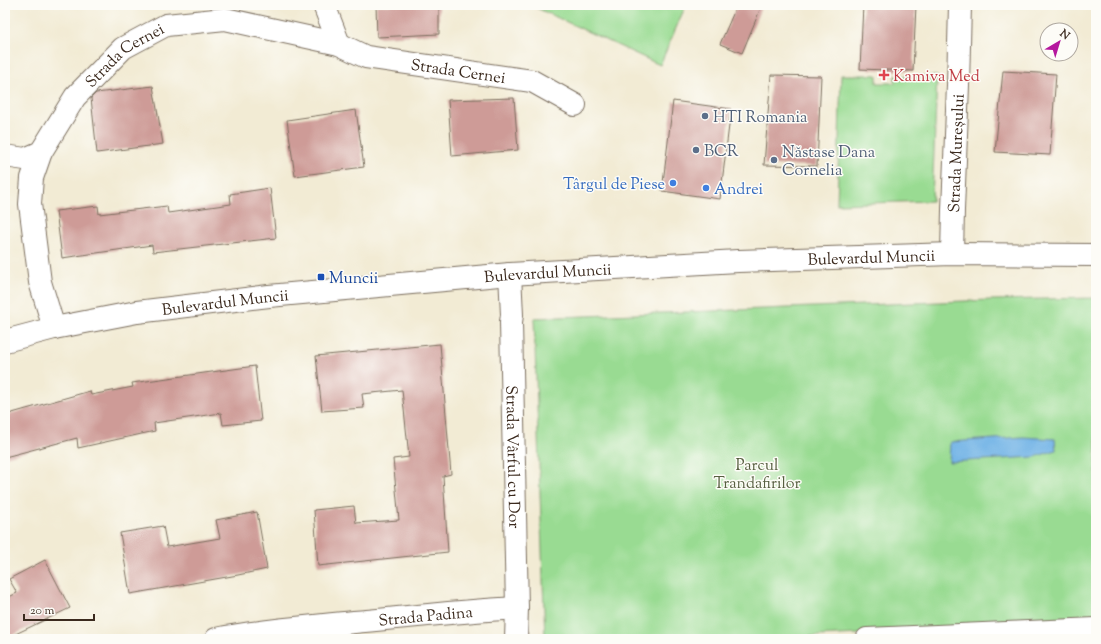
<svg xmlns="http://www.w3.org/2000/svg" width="1101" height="644" viewBox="0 0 1101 644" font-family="'Sorts Mill Goudy',serif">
	<rect width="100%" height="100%" fill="#fdfcf7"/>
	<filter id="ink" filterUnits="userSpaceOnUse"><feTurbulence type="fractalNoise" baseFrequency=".025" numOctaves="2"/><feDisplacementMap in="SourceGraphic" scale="8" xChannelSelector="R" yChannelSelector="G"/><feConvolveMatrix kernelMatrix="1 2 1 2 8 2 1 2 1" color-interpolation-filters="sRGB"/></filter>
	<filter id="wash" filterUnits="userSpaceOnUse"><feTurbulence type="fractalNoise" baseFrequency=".012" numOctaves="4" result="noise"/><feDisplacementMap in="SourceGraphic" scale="16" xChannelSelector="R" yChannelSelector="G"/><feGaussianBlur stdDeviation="0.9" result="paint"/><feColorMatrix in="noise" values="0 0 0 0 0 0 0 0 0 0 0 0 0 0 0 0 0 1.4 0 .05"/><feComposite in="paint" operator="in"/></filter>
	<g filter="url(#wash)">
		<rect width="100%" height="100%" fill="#f2ebd4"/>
		<g fill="#99db92" stroke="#6a8258">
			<path d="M 530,5 L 686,5 L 660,65 Z"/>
			<path d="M 841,75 L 877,75 L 877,83 L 895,83 L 895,76 L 937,76 L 932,201 L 837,204 Z"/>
			<path d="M 1096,298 L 1096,623 L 753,639 L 545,639 L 534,318 L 990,300 Z"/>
		</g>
		<path fill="#71b3e6" stroke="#566e82" d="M 1023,437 L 1055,439 L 1056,450 L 1035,457 L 949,462 L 950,442 Z"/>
		<g id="blocks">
			<g fill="#ce9b97">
				<path d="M 376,5 L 439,5 L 439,34 L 377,37 Z"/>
				<path d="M 737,5 L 762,5 L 742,53 L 720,44 Z"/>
				<path d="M 863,5 L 916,5 L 913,71 L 860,69 Z"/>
				<path d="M 1003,71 L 1056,74 L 1050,155 L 995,152 Z"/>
				<path d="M 771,75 L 821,76 L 817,166 L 764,165 Z"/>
				<path d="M 153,86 L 163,144 L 97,153 L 91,98 L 96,93 Z"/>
				<path d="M 514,98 L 518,150 L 452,156 L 448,100 Z"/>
				<path d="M 673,101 L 731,109 L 720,199 L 662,191 Z"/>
				<path d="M 356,110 L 364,167 L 295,176 L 287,120 Z"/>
				<path d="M 270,188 L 276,238 L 153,252 L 152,245 L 62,258 L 56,211 L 98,206 L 99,214 L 167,206 L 168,213 L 231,204 L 230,194 Z"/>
				<path d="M 440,344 L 451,474 L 443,476 L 448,552 L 318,566 L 314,510 L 354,506 L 356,523 L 399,520 L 393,459 L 409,457 L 402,390 L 362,394 L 364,408 L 322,411 L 316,356 Z"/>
				<path d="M 255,366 L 261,421 L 223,425 L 221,413 L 154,423 L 155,431 L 78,448 L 77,438 L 5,457 L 5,415 L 90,391 L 91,395 L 133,387 L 132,383 Z"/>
				<path d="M 257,512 L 267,569 L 238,575 L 130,594 L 120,533 L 163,526 L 167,547 L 220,538 L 216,520 Z"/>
				<path d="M 45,560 L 70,608 L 5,639 L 5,599 L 17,593 L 9,579 Z"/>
			</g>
		</g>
	</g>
	<g filter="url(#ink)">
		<use href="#blocks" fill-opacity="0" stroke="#7b6e5e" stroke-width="1"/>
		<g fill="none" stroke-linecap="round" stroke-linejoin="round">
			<defs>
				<g id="street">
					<path d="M 324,5 L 339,44"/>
					<path d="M 41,152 L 32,178 L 30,204 L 40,282 L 54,328"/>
					<path id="s1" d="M 5,156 L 25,159 L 41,152 L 75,97 L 123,48 L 166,25 L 225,19 L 339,44 L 366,57 L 532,81 L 575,105"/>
					<path id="s2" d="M 952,254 L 953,210 L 958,85 L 960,5"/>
					<path id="s3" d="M 510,274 L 512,315 L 511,322 L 517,608 L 516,639"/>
					<path id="s4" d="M 216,639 C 260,630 309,627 354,622 C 408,617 463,611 517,608"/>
					<path d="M 867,639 L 1096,629"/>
				</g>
				<g id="secondary">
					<path id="s5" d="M 5,341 L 54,328 L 137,312 L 269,296 L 510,274 L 738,261 L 952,254 L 1096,255"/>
				</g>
			</defs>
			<use href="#street" stroke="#7b6e5e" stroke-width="24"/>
			<use href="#secondary" stroke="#7b6e5e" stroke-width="24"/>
			<use href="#street" stroke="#fff" stroke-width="22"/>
			<use href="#secondary" stroke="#fff" stroke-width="22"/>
		</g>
	</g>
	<path fill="#e0444e" stroke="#fdfcf7" stroke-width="1.5" d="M882 69h4v4h4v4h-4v4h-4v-4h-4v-4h4z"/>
	<g fill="#5c6f8a" stroke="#fdfcf7" stroke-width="1.5">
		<circle cx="705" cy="116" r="4"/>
		<circle cx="696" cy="150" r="4"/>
		<circle cx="774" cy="160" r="4"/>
	</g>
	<g fill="#3f7fe0" stroke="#fdfcf7" stroke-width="1.5">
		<circle cx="673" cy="183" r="4"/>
		<circle cx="706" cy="188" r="4"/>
	</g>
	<rect fill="#1a4fb4" stroke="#fdfcf7" stroke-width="1.5" x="317" y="273" width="8" height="8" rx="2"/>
	<g text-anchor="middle" stroke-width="3" stroke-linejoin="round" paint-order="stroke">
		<g font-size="16" fill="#3b2a1e" stroke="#fdfcf7">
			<text dy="6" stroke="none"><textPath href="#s1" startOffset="168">Strada Cernei</textPath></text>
			<text dy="6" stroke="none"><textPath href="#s1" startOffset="519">Strada Cernei</textPath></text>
			<text dy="6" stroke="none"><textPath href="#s2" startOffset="101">Strada Mureșului</textPath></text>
			<text dy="6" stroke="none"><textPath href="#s5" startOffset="872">Bulevardul Muncii</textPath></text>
			<text dy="6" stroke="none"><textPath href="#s5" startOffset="548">Bulevardul Muncii</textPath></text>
			<text dy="6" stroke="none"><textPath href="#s5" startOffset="224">Bulevardul Muncii</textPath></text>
			<text dy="6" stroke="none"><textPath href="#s3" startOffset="183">Strada Vârful cu Dor</textPath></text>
			<text dy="6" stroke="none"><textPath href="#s4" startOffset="211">Strada Padina</textPath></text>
		</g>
		<g font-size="16" fill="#be3a42" stroke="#fdfcf7" text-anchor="start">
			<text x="893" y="81">Kamiva Med</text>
		</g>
		<g font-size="16" fill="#4e5e75" stroke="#fdfcf7" text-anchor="start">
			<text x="713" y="122">HTI Romania</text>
			<text x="704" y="156">BCR</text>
			<text x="782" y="157">Năstase Dana<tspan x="782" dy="18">Cornelia</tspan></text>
		</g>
		<g font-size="16" fill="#366cbe" stroke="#fdfcf7" text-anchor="end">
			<text x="665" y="189">Târgul de Piese</text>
			<text x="714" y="194" text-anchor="start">Andrei</text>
		</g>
		<g font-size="16" fill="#164399" stroke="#fdfcf7" text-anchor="start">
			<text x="329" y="283">Muncii</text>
		</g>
		<g font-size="16" fill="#575f41" stroke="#fdfcf7">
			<text x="757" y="470">Parcul<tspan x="757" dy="18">Trandafirilor</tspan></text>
		</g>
	</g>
	<rect width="1101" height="644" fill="none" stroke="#fdfcf7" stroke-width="20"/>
	<g transform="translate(1059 42) rotate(38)"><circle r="19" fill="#fdfcf7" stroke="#afa8a0"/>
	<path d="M0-3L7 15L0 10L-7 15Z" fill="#b5179e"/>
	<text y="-6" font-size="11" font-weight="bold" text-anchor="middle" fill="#3b2a1e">N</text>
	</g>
	<path d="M24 614v6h70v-6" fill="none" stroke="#3b2a1e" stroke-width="2"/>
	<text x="30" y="614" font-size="12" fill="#3b2a1e" stroke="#fdfcf7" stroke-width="3" paint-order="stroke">20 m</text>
</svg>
